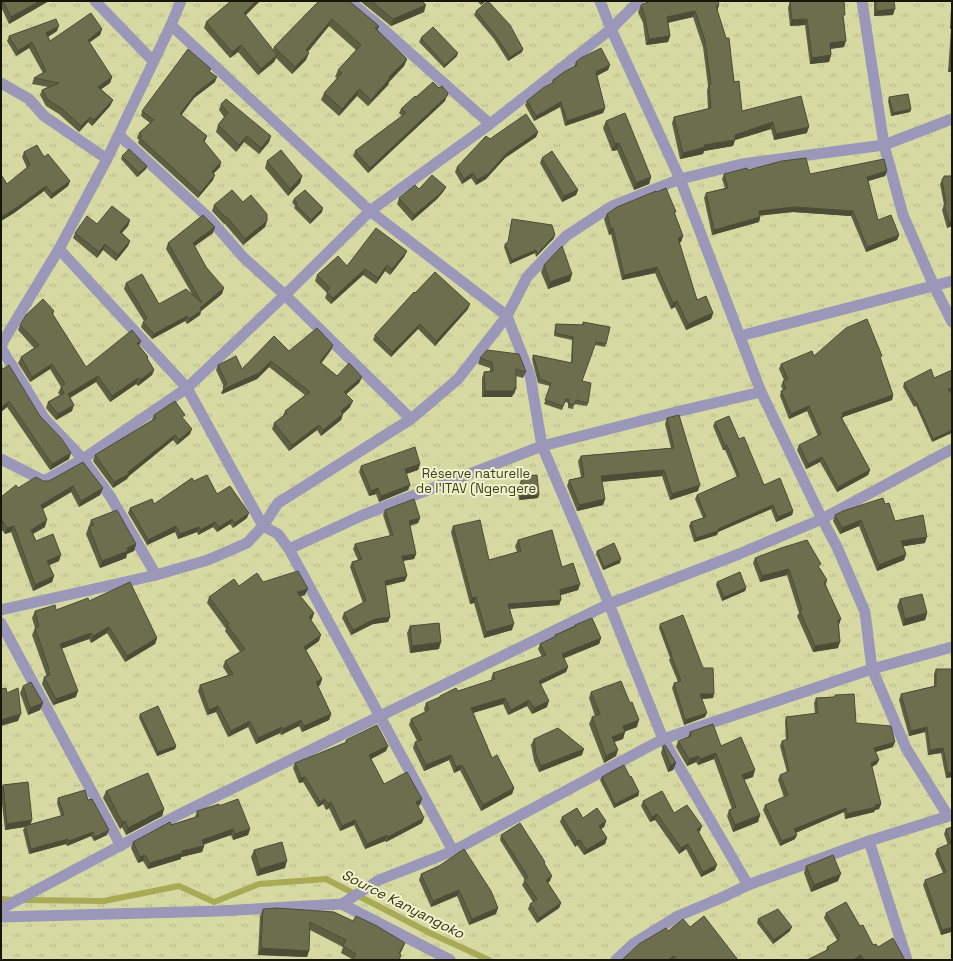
<svg xmlns="http://www.w3.org/2000/svg" width="953" height="961" viewBox="0 0 953 961" font-family="'Space Grotesk',sans-serif">
	<defs>
		<pattern id="park-tufts" width="24" height="20" patternUnits="userSpaceOnUse"><rect width="24" height="20" fill="#d6d9a2"/><path d="M3 7l-1-3M5 7V3M7 7l1-3M15 17l-1-3M17 17v-4M19 17l1-3" fill="none" stroke="#b7ba8a"/></pattern>
	</defs>
	<rect width="100%" height="100%" fill="#e3e5c1"/>
	<rect fill="url(#park-tufts)" x="1" y="1" width="951" height="959"/>
	<g fill="none" stroke-linecap="round" stroke-linejoin="round">
		<g stroke="#a8aa56" stroke-width="6">
			<path d="M 1,899 L 13,900"/>
			<path d="M 23,900 L 104,901 L 179,886 L 214,902 L 259,884 L 326,879 L 432,934 L 489,960"/>
		</g>
		<g stroke="#9a97b8" stroke-width="11">
			<path d="M 95,1 L 153,61"/>
			<path d="M 349,1 L 382,28 L 490,124"/>
			<path d="M 600,1 L 611,29 L 680,179 L 761,392 L 822,519 L 837,547 L 865,612 L 872,669 L 906,748 L 948,816"/>
			<path d="M 862,1 L 884,145 L 903,215 L 934,286 L 952,322"/>
			<path d="M 171,25 L 370,211 L 507,316 L 530,375 L 542,446 L 609,604 L 663,739 L 748,885"/>
			<path d="M 1,83 L 29,99 L 44,116 L 107,159"/>
			<path d="M 119,135 L 209,218 L 244,258 L 285,295 L 411,419"/>
			<path d="M 59,249 L 187,388 L 263,526 L 278,534 L 289,549 L 453,851"/>
			<path d="M 740,336 L 952,281"/>
			<path d="M 1,345 L 59,249 L 107,159 L 171,25 L 181,1"/>
			<path d="M 1,348 L 44,418 L 83,459 L 110,496 L 156,575"/>
			<path d="M 1,459 L 44,481 L 83,459 L 187,388 L 285,295 L 370,211 L 490,124 L 611,29 L 639,1"/>
			<path d="M 289,549 L 363,515 L 542,446 L 676,412 L 761,392"/>
			<path d="M 1,610 L 156,575 L 208,560 L 247,543 L 263,526 L 278,503 L 411,419 L 458,379 L 507,316 L 527,277 L 566,236 L 612,206 L 680,179 L 742,164 L 884,145 L 952,119"/>
			<path d="M 1,623 L 121,846"/>
			<path d="M 869,841 L 907,960"/>
			<path d="M 342,904 L 450,960"/>
			<path d="M 1,909 L 180,814 L 609,604 L 739,554 L 822,519 L 952,449"/>
			<path d="M 1,917 L 219,911 L 342,904 L 379,880 L 453,851 L 663,739 L 872,669 L 952,647"/>
			<path d="M 616,960 L 633,944 L 678,916 L 721,898 L 748,885 L 869,841 L 952,815"/>
		</g>
	</g>
	<g fill="#5d5f43">
		<path d="M 1,1 L 49,1 L 9,24 L 1,7 Z"/>
		<path d="M 231,1 L 260,1 L 245,15 L 273,50 L 274,47 L 319,1 L 379,26 L 377,30 L 407,59 L 404,66 L 389,82 L 388,85 L 368,106 L 357,96 L 339,116 L 321,100 L 324,93 L 337,78 L 335,77 L 338,70 L 356,50 L 329,26 L 308,52 L 306,60 L 292,74 L 276,58 L 274,62 L 258,75 L 238,52 L 230,58 L 204,28 L 206,22 Z"/>
		<path d="M 360,1 L 422,1 L 424,12 L 391,26 Z"/>
		<path d="M 477,1 L 486,1 L 481,5 Z"/>
		<path d="M 649,1 L 718,1 L 719,5 L 717,11 L 742,111 L 807,133 L 774,140 L 771,129 L 735,140 L 733,146 L 704,151 L 703,154 L 680,159 L 672,123 L 674,117 L 708,109 L 707,91 L 708,86 L 703,47 L 693,17 L 668,23 L 670,36 L 668,42 L 646,45 L 643,23 L 638,12 L 641,5 Z"/>
		<path d="M 790,1 L 844,19 L 844,47 L 831,49 L 831,55 L 829,62 L 810,64 L 805,25 L 790,26 L 788,8 Z"/>
		<path d="M 874,1 L 894,1 L 893,15 L 874,16 Z"/>
		<path d="M 952,7 L 952,79 L 951,72 L 948,72 L 951,29 L 950,28 L 951,9 Z"/>
		<path d="M 476,11 L 523,49 L 522,52 L 508,61 L 494,39 L 474,15 Z"/>
		<path d="M 102,29 L 100,35 L 89,43 L 112,77 L 110,83 L 101,89 L 113,100 L 110,106 L 92,126 L 88,122 L 79,132 L 59,114 L 46,106 L 40,95 L 42,90 L 48,87 L 32,84 L 34,78 L 43,73 L 29,48 L 16,56 L 7,41 L 9,36 L 57,31 L 48,37 L 50,41 Z"/>
		<path d="M 421,38 L 457,56 L 444,68 L 419,42 Z"/>
		<path d="M 576,62 L 610,65 L 608,70 L 597,75 L 605,108 L 603,113 L 565,126 L 560,107 L 534,121 L 525,105 L 527,101 L 551,84 L 553,80 L 574,66 Z"/>
		<path d="M 210,72 L 215,82 L 194,98 L 181,115 L 207,136 L 204,142 L 220,167 L 214,173 L 213,180 L 198,198 L 138,143 L 139,140 L 137,138 L 139,133 L 150,123 L 141,116 L 142,111 Z"/>
		<path d="M 416,97 L 445,101 L 368,173 L 353,156 L 355,151 L 402,116 L 399,113 L 401,109 Z"/>
		<path d="M 889,97 L 911,109 L 910,112 L 891,116 L 888,101 Z"/>
		<path d="M 221,104 L 271,136 L 269,142 L 259,154 L 244,142 L 236,152 L 216,132 L 218,125 L 224,117 L 219,110 Z"/>
		<path d="M 606,121 L 651,177 L 649,184 L 634,190 L 617,150 L 612,151 L 603,128 Z"/>
		<path d="M 538,132 L 536,137 L 505,158 L 486,179 L 476,185 L 471,178 L 462,184 L 455,172 L 457,167 L 490,139 Z"/>
		<path d="M 24,152 L 44,157 L 70,181 L 68,186 L 51,199 L 44,191 L 14,213 L 1,221 L 1,177 L 7,184 L 27,168 L 22,157 Z"/>
		<path d="M 122,156 L 147,166 L 146,169 L 137,177 L 121,159 Z"/>
		<path d="M 542,158 L 578,190 L 576,195 L 562,202 L 540,163 Z"/>
		<path d="M 267,161 L 302,176 L 300,183 L 288,196 L 265,168 Z"/>
		<path d="M 748,170 L 810,174 L 887,171 L 885,176 L 868,181 L 878,220 L 899,235 L 897,240 L 866,252 L 851,216 L 793,212 L 760,215 L 760,217 L 759,222 L 712,235 L 704,198 L 706,193 L 725,188 L 722,179 L 724,174 Z"/>
		<path d="M 944,176 L 952,176 L 952,226 L 947,228 L 942,210 L 944,205 L 940,184 Z"/>
		<path d="M 446,187 L 443,192 L 437,199 L 412,221 L 397,204 L 399,198 L 419,189 Z"/>
		<path d="M 657,192 L 675,214 L 683,236 L 681,242 L 679,242 L 697,300 L 713,313 L 711,319 L 686,330 L 675,307 L 671,309 L 655,273 L 622,280 L 611,234 L 609,235 L 604,219 L 607,214 Z"/>
		<path d="M 294,199 L 322,212 L 310,224 L 294,208 L 295,206 L 292,202 Z"/>
		<path d="M 243,202 L 267,221 L 265,227 L 243,245 L 225,224 L 224,224 L 212,211 L 214,205 Z"/>
		<path d="M 512,219 L 554,238 L 536,257 L 535,253 L 510,264 L 504,247 L 505,244 L 508,243 L 511,223 Z"/>
		<path d="M 130,220 L 128,226 L 122,233 L 130,241 L 128,246 L 116,261 L 103,250 L 97,258 L 73,238 L 75,233 L 97,224 Z"/>
		<path d="M 213,233 L 194,246 L 222,294 L 201,311 L 200,315 L 187,324 L 185,321 L 152,339 L 141,327 L 143,322 L 144,321 L 124,289 L 126,283 L 159,304 L 192,294 L 166,249 L 168,243 Z"/>
		<path d="M 407,251 L 404,257 L 390,275 L 385,271 L 376,284 L 363,275 L 331,304 L 325,298 L 327,293 L 315,281 L 317,275 L 347,266 Z"/>
		<path d="M 544,265 L 570,281 L 548,289 L 541,272 Z"/>
		<path d="M 468,309 L 435,346 L 418,329 L 391,357 L 373,340 L 375,335 Z"/>
		<path d="M 54,311 L 53,315 L 86,367 L 139,346 L 148,357 L 147,358 L 154,370 L 152,375 L 138,386 L 136,384 L 110,402 L 96,382 L 70,398 L 72,411 L 56,420 L 46,408 L 48,402 L 60,395 L 58,393 L 61,387 L 50,369 L 30,382 L 18,363 L 21,357 L 34,348 L 18,330 L 20,325 Z"/>
		<path d="M 583,322 L 606,344 L 605,347 L 595,345 L 582,381 L 588,403 L 587,406 L 574,404 L 573,409 L 568,408 L 568,403 L 565,402 L 562,410 L 544,404 L 550,386 L 538,383 L 532,359 L 533,355 L 571,363 L 572,340 L 554,336 L 555,327 L 556,324 L 582,325 Z"/>
		<path d="M 333,345 L 331,350 L 321,363 L 337,376 L 362,377 L 359,383 L 346,394 L 350,407 L 343,414 L 341,420 L 321,436 L 317,430 L 289,451 L 272,429 L 274,423 L 283,416 L 285,411 L 305,395 L 269,367 L 257,379 L 222,394 L 221,393 L 224,387 L 216,370 L 218,365 L 242,369 L 289,351 Z"/>
		<path d="M 814,356 L 881,360 L 893,395 L 892,400 L 843,417 L 842,419 L 870,470 L 868,475 L 837,492 L 820,462 L 806,469 L 797,450 L 799,445 L 818,436 L 807,411 L 789,419 L 780,396 L 781,391 L 783,390 L 781,386 L 783,381 L 784,380 L 779,369 L 781,364 Z"/>
		<path d="M 480,358 L 526,372 L 523,378 L 516,376 L 516,389 L 514,395 L 513,394 L 512,397 L 482,397 L 482,378 L 484,372 L 490,371 L 490,368 L 478,364 Z"/>
		<path d="M 1,366 L 40,416 L 69,459 L 50,470 L 7,407 L 1,412 Z"/>
		<path d="M 952,370 L 952,391 L 950,392 L 952,395 L 932,442 L 916,406 L 914,407 L 903,387 L 904,383 L 934,378 Z"/>
		<path d="M 154,415 L 184,419 L 190,434 L 177,445 L 173,440 L 129,476 L 127,479 L 113,488 L 93,461 L 95,455 L 152,420 Z"/>
		<path d="M 667,418 L 698,491 L 670,500 L 662,476 L 602,482 L 605,499 L 603,505 L 577,511 L 567,486 L 569,480 L 581,477 L 578,461 L 581,456 L 671,448 L 665,424 Z"/>
		<path d="M 715,422 L 739,439 L 764,485 L 793,511 L 792,515 L 776,522 L 771,509 L 718,532 L 717,535 L 694,542 L 689,526 L 691,522 L 703,518 L 695,499 L 697,495 L 737,477 L 725,450 L 723,450 L 713,426 Z"/>
		<path d="M 420,464 L 418,470 L 406,474 L 410,485 L 408,490 L 379,502 L 376,494 L 369,496 L 359,472 L 361,466 Z"/>
		<path d="M 523,476 L 538,498 L 519,500 L 518,490 Z"/>
		<path d="M 43,481 L 103,488 L 100,495 L 79,507 L 71,492 L 43,509 L 45,527 L 33,534 L 36,541 L 59,561 L 49,565 L 54,576 L 52,582 L 33,591 L 11,532 L 5,534 L 1,529 L 1,497 L 18,488 Z"/>
		<path d="M 194,481 L 217,494 L 247,518 L 233,528 L 230,524 L 217,532 L 213,527 L 198,535 L 197,532 L 178,539 L 175,532 L 147,545 L 128,513 L 130,508 L 154,504 Z"/>
		<path d="M 885,504 L 895,521 L 925,543 L 903,546 L 906,554 L 904,560 L 877,571 L 859,526 L 840,534 L 833,521 L 835,515 Z"/>
		<path d="M 385,510 L 420,518 L 418,523 L 410,526 L 416,554 L 414,559 L 403,561 L 405,581 L 385,586 L 390,617 L 388,622 L 373,624 L 351,635 L 342,618 L 344,613 L 363,603 L 350,567 L 352,562 L 358,560 L 353,549 L 355,544 L 390,536 L 383,515 Z"/>
		<path d="M 91,520 L 136,544 L 134,551 L 127,554 L 126,558 L 100,568 L 86,534 Z"/>
		<path d="M 453,526 L 489,560 L 517,552 L 515,546 L 518,540 L 562,567 L 580,584 L 578,590 L 561,595 L 559,605 L 510,609 L 512,630 L 484,638 L 474,603 L 470,604 L 451,532 Z"/>
		<path d="M 597,551 L 620,563 L 603,570 L 596,554 Z"/>
		<path d="M 755,558 L 820,568 L 827,580 L 826,585 L 839,625 L 838,648 L 813,652 L 797,616 L 799,613 L 787,575 L 760,582 L 753,563 Z"/>
		<path d="M 263,582 L 305,595 L 300,596 L 314,613 L 312,619 L 310,620 L 319,641 L 306,650 L 322,679 L 320,685 L 318,686 L 331,714 L 329,720 L 302,732 L 299,726 L 281,735 L 280,733 L 256,744 L 248,727 L 228,737 L 216,712 L 207,715 L 198,691 L 200,685 L 228,675 L 223,667 L 225,661 L 240,652 L 225,631 L 226,629 L 207,603 L 209,597 L 239,586 Z"/>
		<path d="M 717,582 L 746,588 L 745,591 L 722,601 L 716,585 Z"/>
		<path d="M 900,599 L 927,613 L 925,620 L 903,626 L 897,606 Z"/>
		<path d="M 89,601 L 157,638 L 155,644 L 125,662 L 107,633 L 91,643 L 89,639 L 61,649 L 76,697 L 53,705 L 42,684 L 44,677 L 46,677 L 46,674 L 32,635 L 35,628 L 32,618 L 35,611 L 56,610 Z"/>
		<path d="M 660,624 L 713,698 L 702,699 L 705,717 L 684,725 L 672,688 L 674,683 L 678,682 L 669,660 L 670,658 L 659,628 Z"/>
		<path d="M 575,625 L 601,638 L 599,644 L 564,658 L 568,667 L 566,672 L 541,684 L 547,707 L 532,714 L 527,706 L 508,715 L 503,704 L 473,713 L 492,758 L 514,788 L 512,794 L 481,811 L 460,770 L 454,773 L 449,760 L 424,771 L 413,748 L 415,742 L 417,741 L 409,725 L 411,719 L 425,712 L 424,709 L 426,703 L 439,698 L 440,696 L 458,691 L 492,680 L 491,679 L 493,673 L 542,657 L 538,649 L 540,644 L 554,637 L 555,635 L 574,626 Z"/>
		<path d="M 410,626 L 439,649 L 410,653 L 407,633 Z"/>
		<path d="M 936,669 L 952,777 L 946,778 L 941,753 L 928,755 L 925,732 L 909,736 L 899,700 L 901,694 L 934,686 L 934,674 Z"/>
		<path d="M 23,686 L 43,703 L 40,710 L 28,715 L 20,693 Z"/>
		<path d="M 591,692 L 637,727 L 625,731 L 623,739 L 615,742 L 616,756 L 604,763 L 589,724 L 592,717 L 595,716 L 589,698 Z"/>
		<path d="M 835,695 L 856,723 L 893,747 L 875,752 L 877,764 L 872,767 L 881,804 L 879,809 L 875,810 L 874,812 L 845,819 L 844,812 L 796,833 L 795,839 L 780,846 L 763,810 L 765,805 L 784,797 L 778,780 L 780,775 L 787,772 L 780,746 L 782,741 L 786,740 L 785,722 L 786,717 L 815,714 L 814,703 L 816,698 L 835,697 Z"/>
		<path d="M 140,714 L 176,746 L 175,749 L 157,756 L 139,718 Z"/>
		<path d="M 690,732 L 721,746 L 753,777 L 744,780 L 760,815 L 758,822 L 733,832 L 727,816 L 729,810 L 732,809 L 714,759 L 698,765 L 696,762 L 687,766 L 676,747 L 678,741 L 688,737 Z"/>
		<path d="M 534,739 L 582,755 L 539,772 L 534,761 L 531,745 Z"/>
		<path d="M 346,740 L 388,746 L 386,751 L 371,759 L 384,784 L 420,805 L 418,806 L 422,823 L 386,842 L 385,841 L 365,849 L 354,825 L 340,831 L 329,808 L 326,810 L 323,804 L 318,807 L 303,782 L 299,783 L 293,768 L 295,763 L 345,743 Z"/>
		<path d="M 663,746 L 676,763 L 673,770 L 668,772 L 661,753 Z"/>
		<path d="M 610,772 L 630,777 L 639,792 L 638,796 L 614,808 L 600,780 L 602,777 L 610,773 Z"/>
		<path d="M 3,785 L 32,820 L 30,824 L 61,816 L 57,803 L 58,798 L 88,800 L 107,835 L 94,841 L 91,836 L 67,846 L 66,844 L 29,854 L 23,830 L 25,827 L 5,830 L 1,795 L 1,789 Z"/>
		<path d="M 106,791 L 164,809 L 162,816 L 126,835 L 122,827 L 120,829 L 103,798 Z"/>
		<path d="M 643,801 L 674,813 L 702,826 L 700,831 L 699,832 L 715,870 L 701,877 L 686,849 L 679,854 L 655,820 L 650,822 L 641,806 Z"/>
		<path d="M 219,806 L 250,829 L 248,835 L 233,840 L 231,835 L 203,844 L 204,846 L 202,852 L 181,857 L 181,859 L 148,869 L 143,861 L 138,863 L 131,848 L 133,842 L 171,825 L 195,817 L 197,811 Z"/>
		<path d="M 562,817 L 583,818 L 606,821 L 604,827 L 601,829 L 607,838 L 605,844 L 584,855 L 577,845 L 575,847 L 560,822 Z"/>
		<path d="M 952,827 L 952,935 L 951,932 L 941,935 L 923,885 L 925,880 L 943,873 L 935,854 L 937,849 L 948,845 L 944,834 L 946,829 Z"/>
		<path d="M 501,835 L 544,865 L 550,881 L 548,883 L 561,903 L 559,908 L 537,923 L 528,909 L 530,904 L 533,902 L 522,885 L 525,880 L 500,840 Z"/>
		<path d="M 254,850 L 285,868 L 257,876 L 251,857 Z"/>
		<path d="M 439,866 L 496,914 L 469,925 L 457,896 L 431,907 L 419,880 L 421,874 Z"/>
		<path d="M 806,866 L 838,881 L 811,892 L 804,873 Z"/>
		<path d="M 263,909 L 353,921 L 405,943 L 402,950 L 400,954 L 352,959 L 341,953 L 343,947 L 310,930 L 307,957 L 258,955 L 260,916 Z"/>
		<path d="M 826,913 L 860,926 L 873,945 L 905,960 L 807,960 L 826,951 L 827,947 L 836,941 L 837,940 L 824,918 Z"/>
		<path d="M 758,919 L 790,931 L 773,944 L 757,923 Z"/>
		<path d="M 690,927 L 738,960 L 622,960 L 668,931 Z"/>
	</g>
	<g fill="#4c4d37">
		<path d="M 40,1 L 49,1 L 9,24 L 11,17 Z"/>
		<path d="M 256,1 L 260,1 L 241,20 L 244,13 Z"/>
		<path d="M 482,1 L 486,1 L 481,5 Z"/>
		<path d="M 426,5 L 424,12 L 391,26 L 393,19 Z"/>
		<path d="M 719,5 L 717,11 L 716,6 Z"/>
		<path d="M 895,9 L 893,15 L 874,16 L 876,11 Z"/>
		<path d="M 695,11 L 693,17 L 665,23 L 667,17 Z"/>
		<path d="M 332,19 L 329,26 L 303,57 L 306,50 Z"/>
		<path d="M 807,19 L 805,25 L 790,26 L 792,20 Z"/>
		<path d="M 952,23 L 952,26 L 951,29 L 950,28 Z"/>
		<path d="M 59,26 L 57,31 L 44,39 L 46,33 Z"/>
		<path d="M 379,26 L 376,33 L 375,28 Z"/>
		<path d="M 102,29 L 100,35 L 85,45 L 88,40 Z"/>
		<path d="M 670,36 L 668,42 L 646,45 L 649,39 Z"/>
		<path d="M 846,41 L 844,47 L 828,49 L 830,43 Z"/>
		<path d="M 32,42 L 29,48 L 16,56 L 18,51 Z"/>
		<path d="M 241,45 L 238,52 L 230,58 L 232,52 Z"/>
		<path d="M 523,49 L 522,52 L 508,61 L 510,57 Z"/>
		<path d="M 309,53 L 306,60 L 292,74 L 295,67 Z"/>
		<path d="M 458,53 L 457,56 L 444,68 L 445,65 Z"/>
		<path d="M 277,55 L 274,62 L 258,75 L 261,69 Z"/>
		<path d="M 831,55 L 829,62 L 810,64 L 812,58 Z"/>
		<path d="M 407,59 L 404,66 L 389,82 L 388,85 L 368,106 L 371,100 L 389,77 Z"/>
		<path d="M 610,65 L 608,70 L 595,77 L 596,72 Z"/>
		<path d="M 952,66 L 951,72 L 948,72 L 950,67 Z"/>
		<path d="M 112,77 L 110,83 L 96,93 L 98,87 Z"/>
		<path d="M 217,77 L 215,82 L 194,98 L 178,120 L 180,114 L 196,93 Z"/>
		<path d="M 359,89 L 357,96 L 339,116 L 342,109 Z"/>
		<path d="M 448,93 L 445,101 L 368,173 L 370,168 Z"/>
		<path d="M 113,100 L 110,106 L 92,126 L 94,120 Z"/>
		<path d="M 561,102 L 560,107 L 534,121 L 536,116 Z"/>
		<path d="M 605,108 L 603,113 L 565,126 L 567,121 Z"/>
		<path d="M 911,109 L 910,112 L 891,116 L 893,113 Z"/>
		<path d="M 90,117 L 88,122 L 79,132 L 81,126 Z"/>
		<path d="M 773,122 L 771,129 L 735,140 L 733,146 L 704,151 L 703,154 L 680,159 L 683,153 L 704,145 Z"/>
		<path d="M 809,127 L 807,133 L 774,140 L 776,134 Z"/>
		<path d="M 538,132 L 536,137 L 505,158 L 486,179 L 476,185 L 477,180 L 507,153 Z"/>
		<path d="M 207,136 L 205,141 L 201,145 L 203,140 Z"/>
		<path d="M 247,136 L 244,142 L 236,152 L 239,145 Z"/>
		<path d="M 271,136 L 269,142 L 259,154 L 261,148 Z"/>
		<path d="M 619,143 L 617,150 L 612,151 L 615,144 Z"/>
		<path d="M 221,162 L 220,167 L 210,177 L 212,172 Z"/>
		<path d="M 147,166 L 146,169 L 137,177 L 139,173 Z"/>
		<path d="M 887,171 L 885,176 L 865,182 L 867,177 Z"/>
		<path d="M 473,173 L 471,178 L 462,184 L 464,179 Z"/>
		<path d="M 215,175 L 213,180 L 198,198 L 200,193 Z"/>
		<path d="M 302,176 L 300,183 L 288,196 L 290,189 Z"/>
		<path d="M 651,177 L 649,184 L 634,190 L 636,183 Z"/>
		<path d="M 70,181 L 68,186 L 51,199 L 52,194 Z"/>
		<path d="M 46,186 L 44,191 L 14,213 L 1,221 L 1,217 Z"/>
		<path d="M 446,187 L 443,192 L 437,199 L 412,221 L 414,215 Z"/>
		<path d="M 578,190 L 576,195 L 562,202 L 564,196 Z"/>
		<path d="M 795,207 L 853,211 L 851,216 L 793,212 L 757,216 L 759,211 Z"/>
		<path d="M 323,208 L 322,212 L 310,224 L 311,220 Z"/>
		<path d="M 760,217 L 759,222 L 712,235 L 714,230 Z"/>
		<path d="M 130,220 L 128,226 L 118,237 L 120,232 Z"/>
		<path d="M 267,221 L 265,227 L 243,245 L 245,239 Z"/>
		<path d="M 949,222 L 952,222 L 952,226 L 947,228 Z"/>
		<path d="M 215,227 L 213,233 L 191,249 L 193,243 Z"/>
		<path d="M 613,228 L 611,234 L 609,235 L 611,229 Z"/>
		<path d="M 555,235 L 554,238 L 536,257 L 537,254 Z"/>
		<path d="M 899,235 L 897,240 L 866,252 L 867,247 Z"/>
		<path d="M 683,236 L 681,242 L 676,244 L 678,238 Z"/>
		<path d="M 130,241 L 128,246 L 116,261 L 118,255 Z"/>
		<path d="M 105,244 L 103,250 L 97,258 L 99,252 Z"/>
		<path d="M 536,250 L 535,253 L 510,264 L 512,260 Z"/>
		<path d="M 407,251 L 404,257 L 390,275 L 392,269 Z"/>
		<path d="M 387,265 L 385,271 L 376,284 L 378,278 Z"/>
		<path d="M 657,267 L 655,273 L 622,280 L 624,275 Z"/>
		<path d="M 365,269 L 363,275 L 331,304 L 333,298 Z"/>
		<path d="M 572,274 L 570,281 L 548,289 L 550,282 Z"/>
		<path d="M 224,288 L 222,294 L 201,311 L 200,315 L 187,324 L 189,319 L 200,308 Z"/>
		<path d="M 677,301 L 675,307 L 671,309 L 673,303 Z"/>
		<path d="M 470,304 L 468,309 L 435,346 L 436,341 Z"/>
		<path d="M 713,313 L 711,319 L 686,330 L 688,324 Z"/>
		<path d="M 187,316 L 185,321 L 152,339 L 154,334 Z"/>
		<path d="M 420,324 L 418,329 L 391,357 L 392,352 Z"/>
		<path d="M 141,341 L 139,346 L 137,343 Z"/>
		<path d="M 333,345 L 331,350 L 318,368 L 320,362 Z"/>
		<path d="M 271,361 L 269,367 L 257,379 L 222,394 L 224,389 Z"/>
		<path d="M 52,364 L 50,369 L 30,382 L 32,377 Z"/>
		<path d="M 154,370 L 152,375 L 138,386 L 140,380 Z"/>
		<path d="M 98,376 L 96,382 L 66,400 L 68,394 Z"/>
		<path d="M 362,377 L 359,383 L 342,398 L 344,392 Z"/>
		<path d="M 138,378 L 136,384 L 110,402 L 112,396 Z"/>
		<path d="M 952,388 L 952,391 L 947,393 L 948,389 Z"/>
		<path d="M 485,391 L 514,391 L 512,397 L 482,397 Z"/>
		<path d="M 893,395 L 892,400 L 843,417 L 841,421 L 839,422 L 842,413 Z"/>
		<path d="M 9,401 L 7,407 L 1,412 L 1,408 Z"/>
		<path d="M 353,401 L 350,407 L 339,417 L 341,411 Z"/>
		<path d="M 74,405 L 72,411 L 56,420 L 58,414 Z"/>
		<path d="M 809,406 L 807,411 L 789,419 L 791,414 Z"/>
		<path d="M 343,414 L 341,420 L 321,436 L 323,430 Z"/>
		<path d="M 319,425 L 317,430 L 289,451 L 292,445 Z"/>
		<path d="M 192,429 L 190,434 L 177,445 L 179,440 Z"/>
		<path d="M 952,430 L 952,433 L 932,442 L 933,439 Z"/>
		<path d="M 175,435 L 173,440 L 129,476 L 127,479 L 113,488 L 114,482 L 128,472 Z"/>
		<path d="M 727,445 L 725,450 L 723,450 L 725,446 Z"/>
		<path d="M 71,453 L 69,459 L 50,470 L 52,464 Z"/>
		<path d="M 822,457 L 820,462 L 806,469 L 808,464 Z"/>
		<path d="M 420,464 L 418,470 L 403,475 L 405,469 Z"/>
		<path d="M 664,470 L 662,476 L 598,482 L 601,476 Z"/>
		<path d="M 870,470 L 868,475 L 837,492 L 838,487 Z"/>
		<path d="M 410,485 L 408,490 L 379,502 L 381,496 Z"/>
		<path d="M 700,485 L 698,491 L 670,500 L 672,494 Z"/>
		<path d="M 73,486 L 71,492 L 39,511 L 41,505 Z"/>
		<path d="M 103,488 L 100,495 L 79,507 L 81,501 Z"/>
		<path d="M 378,488 L 376,494 L 369,496 L 371,491 Z"/>
		<path d="M 539,495 L 538,498 L 519,500 L 520,496 Z"/>
		<path d="M 605,499 L 603,505 L 577,511 L 579,505 Z"/>
		<path d="M 773,505 L 771,509 L 718,532 L 717,535 L 694,542 L 696,538 Z"/>
		<path d="M 793,511 L 792,515 L 776,522 L 778,517 Z"/>
		<path d="M 249,513 L 247,518 L 233,528 L 235,523 Z"/>
		<path d="M 420,518 L 418,523 L 408,526 L 409,521 Z"/>
		<path d="M 232,519 L 230,524 L 217,532 L 219,527 Z"/>
		<path d="M 47,520 L 45,527 L 29,536 L 31,530 Z"/>
		<path d="M 861,520 L 859,526 L 840,534 L 842,528 Z"/>
		<path d="M 215,522 L 213,527 L 198,535 L 200,530 Z"/>
		<path d="M 14,526 L 11,532 L 5,534 L 7,528 Z"/>
		<path d="M 176,526 L 175,532 L 147,545 L 148,540 Z"/>
		<path d="M 199,527 L 197,532 L 178,539 L 180,534 Z"/>
		<path d="M 927,537 L 925,543 L 899,547 L 901,541 Z"/>
		<path d="M 136,544 L 134,551 L 127,554 L 126,558 L 100,568 L 102,561 Z"/>
		<path d="M 416,554 L 414,559 L 400,561 L 402,556 Z"/>
		<path d="M 906,554 L 904,560 L 877,571 L 879,565 Z"/>
		<path d="M 61,555 L 59,561 L 45,567 L 47,561 Z"/>
		<path d="M 621,559 L 620,563 L 603,570 L 604,567 Z"/>
		<path d="M 789,569 L 787,575 L 760,582 L 762,576 Z"/>
		<path d="M 54,576 L 52,582 L 33,591 L 35,585 Z"/>
		<path d="M 407,576 L 405,581 L 383,586 L 385,581 Z"/>
		<path d="M 580,584 L 578,590 L 558,596 L 560,590 Z"/>
		<path d="M 746,588 L 745,591 L 722,601 L 724,597 Z"/>
		<path d="M 308,589 L 305,595 L 295,598 L 297,592 Z"/>
		<path d="M 476,597 L 474,603 L 470,604 L 472,598 Z"/>
		<path d="M 561,600 L 559,605 L 506,609 L 508,604 Z"/>
		<path d="M 314,613 L 312,619 L 306,623 L 309,617 Z"/>
		<path d="M 927,613 L 925,620 L 903,626 L 905,619 Z"/>
		<path d="M 390,617 L 388,622 L 373,624 L 351,635 L 353,630 L 375,619 Z"/>
		<path d="M 841,619 L 839,625 L 835,626 L 838,620 Z"/>
		<path d="M 514,624 L 512,630 L 484,638 L 486,632 Z"/>
		<path d="M 109,627 L 107,633 L 91,643 L 93,636 Z"/>
		<path d="M 91,633 L 89,639 L 57,650 L 60,644 Z"/>
		<path d="M 321,635 L 319,641 L 302,653 L 304,647 Z"/>
		<path d="M 157,638 L 155,644 L 125,662 L 127,656 Z"/>
		<path d="M 601,638 L 599,644 L 560,660 L 562,654 Z"/>
		<path d="M 441,642 L 439,649 L 410,653 L 412,646 Z"/>
		<path d="M 840,642 L 838,648 L 813,652 L 815,646 Z"/>
		<path d="M 568,667 L 566,672 L 537,686 L 539,681 Z"/>
		<path d="M 322,679 L 320,685 L 314,688 L 316,682 Z"/>
		<path d="M 78,691 L 76,697 L 53,705 L 56,699 Z"/>
		<path d="M 700,694 L 714,694 L 713,698 L 699,699 Z"/>
		<path d="M 505,698 L 503,704 L 469,714 L 471,708 Z"/>
		<path d="M 529,700 L 527,706 L 508,715 L 511,710 Z"/>
		<path d="M 549,701 L 547,707 L 532,714 L 534,708 Z"/>
		<path d="M 43,703 L 40,710 L 28,715 L 30,708 Z"/>
		<path d="M 218,706 L 216,712 L 207,715 L 209,710 Z"/>
		<path d="M 707,713 L 705,717 L 684,725 L 685,720 Z"/>
		<path d="M 21,714 L 18,721 L 1,726 L 1,720 Z"/>
		<path d="M 331,714 L 329,720 L 302,732 L 304,726 Z"/>
		<path d="M 301,720 L 299,726 L 281,735 L 283,729 Z"/>
		<path d="M 639,720 L 637,727 L 621,733 L 623,726 Z"/>
		<path d="M 250,721 L 248,727 L 228,737 L 231,731 Z"/>
		<path d="M 282,727 L 280,733 L 256,744 L 258,738 Z"/>
		<path d="M 927,727 L 925,732 L 909,736 L 911,731 Z"/>
		<path d="M 625,732 L 623,739 L 610,743 L 612,737 Z"/>
		<path d="M 895,742 L 893,747 L 872,753 L 874,748 Z"/>
		<path d="M 176,746 L 175,749 L 157,756 L 158,752 Z"/>
		<path d="M 388,746 L 386,751 L 367,761 L 369,755 Z"/>
		<path d="M 943,748 L 941,753 L 928,755 L 930,750 Z"/>
		<path d="M 584,749 L 582,755 L 539,772 L 541,766 Z"/>
		<path d="M 618,750 L 616,756 L 604,763 L 606,756 Z"/>
		<path d="M 716,753 L 714,759 L 698,765 L 700,759 Z"/>
		<path d="M 451,755 L 449,760 L 424,771 L 426,765 Z"/>
		<path d="M 699,756 L 696,762 L 687,766 L 689,759 Z"/>
		<path d="M 879,760 L 877,764 L 869,768 L 871,763 Z"/>
		<path d="M 676,763 L 673,770 L 668,772 L 670,765 Z"/>
		<path d="M 462,765 L 460,770 L 454,773 L 456,767 Z"/>
		<path d="M 755,770 L 753,777 L 740,781 L 742,775 Z"/>
		<path d="M 952,772 L 952,777 L 946,778 L 948,773 Z"/>
		<path d="M 305,777 L 303,782 L 299,783 L 301,778 Z"/>
		<path d="M 514,788 L 512,794 L 481,811 L 483,805 Z"/>
		<path d="M 639,792 L 638,796 L 614,808 L 615,804 Z"/>
		<path d="M 325,799 L 323,804 L 318,807 L 320,802 Z"/>
		<path d="M 422,799 L 420,805 L 414,807 L 416,802 Z"/>
		<path d="M 331,802 L 329,808 L 326,810 L 328,804 Z"/>
		<path d="M 881,804 L 879,809 L 875,810 L 874,812 L 845,819 L 847,814 Z"/>
		<path d="M 846,808 L 844,812 L 792,834 L 794,829 Z"/>
		<path d="M 164,809 L 162,816 L 126,835 L 128,828 Z"/>
		<path d="M 657,814 L 655,820 L 650,822 L 652,817 Z"/>
		<path d="M 760,815 L 758,822 L 733,832 L 735,825 Z"/>
		<path d="M 424,818 L 422,823 L 386,842 L 388,837 Z"/>
		<path d="M 32,820 L 30,826 L 5,830 L 7,824 Z"/>
		<path d="M 355,820 L 354,825 L 340,831 L 342,826 Z"/>
		<path d="M 125,821 L 122,827 L 120,829 L 122,822 Z"/>
		<path d="M 606,821 L 604,827 L 597,832 L 599,826 Z"/>
		<path d="M 702,826 L 700,831 L 695,834 L 697,829 Z"/>
		<path d="M 233,829 L 231,835 L 200,846 L 202,840 Z"/>
		<path d="M 250,829 L 248,835 L 233,840 L 235,834 Z"/>
		<path d="M 109,830 L 107,835 L 94,841 L 95,837 Z"/>
		<path d="M 93,832 L 91,836 L 67,846 L 69,841 Z"/>
		<path d="M 387,835 L 385,841 L 365,849 L 367,844 Z"/>
		<path d="M 797,835 L 795,839 L 780,846 L 782,841 Z"/>
		<path d="M 607,838 L 605,844 L 584,855 L 586,850 Z"/>
		<path d="M 68,839 L 66,844 L 29,854 L 31,849 Z"/>
		<path d="M 580,840 L 577,845 L 575,847 L 577,841 Z"/>
		<path d="M 688,844 L 686,849 L 679,854 L 681,848 Z"/>
		<path d="M 204,846 L 202,852 L 181,857 L 181,859 L 148,869 L 150,863 L 182,851 Z"/>
		<path d="M 145,855 L 143,861 L 138,863 L 140,857 Z"/>
		<path d="M 287,861 L 285,868 L 257,876 L 260,869 Z"/>
		<path d="M 717,865 L 715,870 L 701,877 L 703,872 Z"/>
		<path d="M 841,874 L 838,881 L 811,892 L 814,885 Z"/>
		<path d="M 552,876 L 550,881 L 544,885 L 546,880 Z"/>
		<path d="M 459,890 L 457,896 L 431,907 L 433,901 Z"/>
		<path d="M 561,903 L 559,908 L 537,923 L 539,918 Z"/>
		<path d="M 498,908 L 496,914 L 469,925 L 472,919 Z"/>
		<path d="M 792,927 L 790,931 L 773,944 L 774,940 Z"/>
		<path d="M 952,927 L 951,932 L 941,935 L 942,930 Z"/>
		<path d="M 405,943 L 402,950 L 396,960 L 399,953 Z"/>
		<path d="M 261,948 L 309,951 L 307,957 L 258,955 Z"/>
		<path d="M 861,955 L 860,960 L 853,960 Z"/>
		<path d="M 674,956 L 673,960 L 668,960 Z"/>
	</g>
	<g fill="#6c6e4e" stroke="#4c4d37">
		<path d="M 3,1 L 40,1 L 11,17 Z"/>
		<path d="M 231,1 L 256,1 L 244,13 L 277,55 L 261,69 L 241,45 L 232,52 L 206,22 Z"/>
		<path d="M 319,1 L 349,1 L 379,26 L 375,28 L 407,59 L 389,77 L 390,78 L 371,100 L 359,89 L 342,109 L 324,93 L 342,73 L 338,70 L 361,45 L 332,19 L 306,50 L 309,53 L 295,67 L 274,47 Z"/>
		<path d="M 371,1 L 422,1 L 426,5 L 393,19 Z"/>
		<path d="M 488,1 L 510,25 L 523,49 L 510,57 L 495,35 L 476,11 Z"/>
		<path d="M 650,1 L 718,1 L 719,5 L 716,6 L 726,38 L 729,38 L 734,82 L 739,81 L 742,111 L 801,96 L 809,127 L 776,134 L 773,122 L 735,135 L 735,140 L 704,145 L 705,147 L 683,153 L 674,117 L 711,108 L 709,84 L 711,84 L 705,41 L 695,11 L 667,17 L 670,36 L 649,39 L 645,17 L 641,5 Z"/>
		<path d="M 790,1 L 844,1 L 845,15 L 843,15 L 846,41 L 830,43 L 831,55 L 812,58 L 807,19 L 792,20 Z"/>
		<path d="M 876,1 L 894,1 L 895,9 L 876,11 Z"/>
		<path d="M 91,13 L 102,29 L 88,40 L 112,77 L 98,87 L 113,100 L 94,120 L 90,117 L 81,126 L 61,108 L 48,100 L 42,90 L 59,83 L 34,78 L 46,71 L 32,42 L 18,51 L 9,36 L 56,19 L 59,26 L 46,33 L 50,41 Z"/>
		<path d="M 433,27 L 458,53 L 445,65 L 421,38 Z"/>
		<path d="M 952,37 L 952,66 L 950,67 Z"/>
		<path d="M 601,48 L 610,65 L 596,72 L 605,108 L 567,121 L 561,102 L 536,116 L 527,101 L 543,88 L 554,82 L 553,80 L 564,72 L 577,65 L 576,62 L 581,58 Z"/>
		<path d="M 188,49 L 211,69 L 209,71 L 217,77 L 196,93 L 180,114 L 207,136 L 203,140 L 221,162 L 212,172 L 215,175 L 200,193 L 140,138 L 142,136 L 139,133 L 154,120 L 142,111 Z"/>
		<path d="M 433,82 L 439,88 L 442,86 L 448,93 L 447,96 L 370,168 L 355,151 L 406,113 L 401,109 L 415,96 L 416,97 Z"/>
		<path d="M 908,94 L 911,109 L 893,113 L 889,97 Z"/>
		<path d="M 226,99 L 271,136 L 261,148 L 247,136 L 239,145 L 218,125 L 228,113 L 221,104 Z"/>
		<path d="M 625,113 L 651,177 L 636,183 L 619,143 L 615,144 L 606,121 Z"/>
		<path d="M 526,114 L 538,132 L 507,153 L 488,174 L 477,180 L 473,173 L 464,179 L 457,167 L 486,136 L 490,139 Z"/>
		<path d="M 37,145 L 44,157 L 48,154 L 70,181 L 52,194 L 46,186 L 16,208 L 1,217 L 1,177 L 2,176 L 7,184 L 30,165 L 24,152 Z"/>
		<path d="M 129,149 L 147,166 L 139,173 L 122,156 Z"/>
		<path d="M 281,150 L 302,176 L 290,189 L 267,161 Z"/>
		<path d="M 552,151 L 578,190 L 564,196 L 542,158 Z"/>
		<path d="M 806,158 L 810,174 L 884,159 L 887,171 L 867,177 L 878,220 L 891,215 L 899,235 L 867,247 L 853,211 L 795,207 L 759,211 L 760,217 L 714,230 L 706,193 L 728,188 L 724,174 L 747,168 L 748,170 L 782,161 Z"/>
		<path d="M 432,175 L 446,187 L 440,194 L 414,215 L 399,198 L 415,185 L 419,189 Z"/>
		<path d="M 944,176 L 952,176 L 952,222 L 949,222 L 944,205 L 946,204 L 942,179 L 944,178 Z"/>
		<path d="M 666,188 L 676,212 L 674,212 L 683,236 L 678,238 L 697,300 L 706,296 L 713,313 L 688,324 L 677,301 L 673,303 L 657,267 L 624,275 L 613,228 L 611,229 L 607,214 L 617,207 L 656,191 L 657,192 Z"/>
		<path d="M 232,190 L 243,202 L 251,195 L 267,214 L 267,221 L 245,239 L 227,217 L 226,218 L 214,205 Z"/>
		<path d="M 305,190 L 323,208 L 311,220 L 296,205 L 297,203 L 294,199 Z"/>
		<path d="M 112,206 L 130,220 L 120,232 L 130,241 L 118,255 L 105,244 L 99,252 L 75,233 L 87,216 L 97,224 Z"/>
		<path d="M 203,215 L 215,227 L 193,243 L 206,267 L 224,288 L 200,308 L 202,310 L 189,319 L 187,316 L 154,334 L 143,322 L 147,318 L 126,283 L 142,274 L 159,304 L 186,289 L 202,303 L 168,243 Z"/>
		<path d="M 512,219 L 552,225 L 555,235 L 537,254 L 536,250 L 512,260 L 505,244 L 508,242 Z"/>
		<path d="M 376,228 L 407,251 L 392,269 L 387,265 L 378,278 L 365,269 L 333,298 L 327,292 L 330,288 L 317,275 L 338,256 L 347,266 Z"/>
		<path d="M 562,246 L 572,274 L 550,282 L 544,265 Z"/>
		<path d="M 435,272 L 470,304 L 436,341 L 420,324 L 392,352 L 375,335 L 414,292 L 415,293 Z"/>
		<path d="M 43,299 L 54,311 L 52,313 L 86,367 L 132,330 L 141,341 L 137,343 L 148,357 L 147,358 L 154,370 L 140,380 L 138,378 L 112,396 L 98,376 L 68,394 L 74,405 L 58,414 L 48,402 L 64,393 L 61,387 L 65,384 L 52,364 L 32,377 L 21,357 L 39,345 L 20,325 L 26,315 Z"/>
		<path d="M 867,319 L 882,356 L 880,357 L 893,395 L 842,413 L 843,416 L 841,417 L 870,470 L 838,487 L 822,457 L 808,464 L 799,445 L 821,434 L 809,406 L 791,414 L 781,391 L 786,389 L 783,381 L 788,379 L 781,364 L 812,351 L 814,356 L 846,328 Z"/>
		<path d="M 583,322 L 610,327 L 606,344 L 596,342 L 582,381 L 591,383 L 588,403 L 576,400 L 574,405 L 569,404 L 569,399 L 566,399 L 563,406 L 545,400 L 551,383 L 540,379 L 533,355 L 572,363 L 573,337 L 555,333 L 556,324 L 584,325 Z"/>
		<path d="M 317,328 L 333,345 L 320,362 L 337,376 L 349,363 L 362,377 L 344,392 L 353,401 L 341,411 L 343,414 L 323,430 L 319,425 L 292,445 L 274,423 L 287,413 L 285,411 L 310,392 L 271,361 L 259,373 L 224,389 L 223,387 L 227,384 L 218,365 L 236,356 L 242,369 L 274,336 L 289,351 Z"/>
		<path d="M 487,350 L 519,354 L 526,372 L 516,369 L 516,389 L 514,388 L 514,391 L 485,391 L 484,372 L 493,371 L 492,362 L 480,358 Z"/>
		<path d="M 9,365 L 40,416 L 61,438 L 71,453 L 52,464 L 9,401 L 1,408 L 1,366 L 3,369 Z"/>
		<path d="M 931,369 L 934,378 L 952,370 L 952,388 L 948,389 L 952,395 L 952,430 L 933,439 L 917,403 L 916,403 L 904,383 Z"/>
		<path d="M 175,401 L 185,415 L 182,417 L 192,429 L 179,440 L 175,435 L 128,472 L 129,474 L 114,482 L 95,455 L 156,418 L 154,415 Z"/>
		<path d="M 679,415 L 700,485 L 672,494 L 664,470 L 601,476 L 605,499 L 579,505 L 569,480 L 584,477 L 581,456 L 674,448 L 667,418 Z"/>
		<path d="M 729,416 L 739,439 L 744,437 L 764,485 L 780,478 L 793,511 L 778,517 L 773,505 L 718,529 L 718,531 L 696,538 L 691,522 L 706,517 L 697,495 L 739,476 L 727,445 L 725,446 L 715,422 Z"/>
		<path d="M 415,447 L 420,464 L 405,469 L 410,485 L 381,496 L 378,488 L 371,491 L 361,466 Z"/>
		<path d="M 83,462 L 103,488 L 81,501 L 73,486 L 41,505 L 47,520 L 31,530 L 36,541 L 53,534 L 61,555 L 47,561 L 54,576 L 35,585 L 14,526 L 7,528 L 1,519 L 1,497 L 16,485 L 18,488 L 36,477 L 43,481 L 49,481 Z"/>
		<path d="M 207,475 L 217,494 L 230,486 L 249,513 L 235,523 L 232,519 L 219,527 L 215,522 L 200,530 L 199,527 L 180,534 L 176,526 L 148,540 L 130,508 L 152,499 L 154,504 L 192,478 L 194,481 Z"/>
		<path d="M 537,475 L 539,495 L 520,496 L 519,487 L 523,476 Z"/>
		<path d="M 883,498 L 885,504 L 889,503 L 895,521 L 923,515 L 927,537 L 901,541 L 906,554 L 879,565 L 861,520 L 842,528 L 835,515 L 843,511 Z"/>
		<path d="M 414,499 L 420,518 L 409,521 L 416,554 L 402,556 L 407,576 L 385,581 L 390,617 L 375,619 L 353,630 L 344,613 L 366,601 L 352,562 L 362,559 L 355,544 L 393,535 L 385,510 Z"/>
		<path d="M 117,510 L 136,544 L 127,548 L 128,551 L 102,561 L 89,527 L 94,525 L 91,520 Z"/>
		<path d="M 480,520 L 489,560 L 521,551 L 518,540 L 552,530 L 562,567 L 573,563 L 580,584 L 560,590 L 561,600 L 508,604 L 514,624 L 486,632 L 476,597 L 472,598 L 453,526 Z"/>
		<path d="M 807,540 L 821,564 L 818,566 L 827,580 L 824,582 L 841,619 L 838,620 L 840,642 L 815,646 L 800,611 L 802,610 L 789,569 L 762,576 L 755,558 L 781,548 Z"/>
		<path d="M 614,543 L 621,559 L 604,567 L 597,551 Z"/>
		<path d="M 298,571 L 308,589 L 297,592 L 314,613 L 309,617 L 321,635 L 304,647 L 322,679 L 316,682 L 331,714 L 304,726 L 301,720 L 283,729 L 282,727 L 258,738 L 250,721 L 231,731 L 218,706 L 209,710 L 200,685 L 233,674 L 225,661 L 245,649 L 227,625 L 229,624 L 209,597 L 234,579 L 239,586 L 257,573 L 263,582 Z"/>
		<path d="M 740,572 L 746,588 L 724,597 L 717,582 Z"/>
		<path d="M 130,582 L 157,638 L 127,656 L 109,627 L 93,636 L 91,633 L 60,644 L 78,691 L 56,699 L 44,677 L 50,675 L 48,670 L 49,669 L 35,628 L 39,627 L 35,611 L 55,605 L 56,610 L 88,598 L 89,601 Z"/>
		<path d="M 922,594 L 927,613 L 905,619 L 900,599 Z"/>
		<path d="M 683,615 L 703,668 L 713,668 L 714,694 L 700,694 L 707,713 L 685,720 L 674,683 L 681,681 L 671,655 L 672,655 L 660,624 Z"/>
		<path d="M 592,618 L 601,638 L 562,654 L 568,667 L 539,681 L 549,701 L 534,708 L 529,700 L 511,710 L 505,698 L 471,708 L 492,758 L 497,755 L 514,788 L 483,805 L 462,765 L 456,767 L 451,755 L 426,765 L 415,742 L 422,740 L 411,719 L 429,710 L 426,703 L 440,697 L 440,696 L 456,688 L 458,691 L 495,679 L 493,673 L 546,655 L 540,644 L 556,636 L 555,635 L 576,626 L 575,625 Z"/>
		<path d="M 439,623 L 441,642 L 412,646 L 410,626 Z"/>
		<path d="M 936,669 L 952,669 L 952,772 L 948,773 L 943,748 L 930,750 L 927,727 L 911,731 L 901,694 L 936,686 Z"/>
		<path d="M 621,681 L 630,703 L 632,702 L 639,720 L 623,726 L 625,732 L 612,737 L 618,750 L 606,756 L 592,717 L 600,714 L 591,692 Z"/>
		<path d="M 31,682 L 43,703 L 30,708 L 23,686 Z"/>
		<path d="M 6,688 L 7,693 L 18,688 L 21,714 L 1,720 L 1,689 Z"/>
		<path d="M 854,694 L 856,723 L 891,726 L 895,742 L 874,748 L 879,760 L 871,763 L 881,804 L 875,805 L 876,807 L 847,814 L 846,808 L 794,829 L 797,835 L 782,841 L 765,805 L 788,795 L 780,775 L 789,771 L 782,741 L 788,739 L 786,717 L 818,713 L 816,698 L 835,697 L 835,695 Z"/>
		<path d="M 158,706 L 176,746 L 158,752 L 140,714 Z"/>
		<path d="M 713,724 L 721,746 L 741,737 L 755,770 L 742,775 L 760,815 L 735,825 L 729,810 L 736,807 L 716,753 L 700,759 L 699,756 L 689,759 L 678,741 L 691,736 L 690,732 Z"/>
		<path d="M 377,725 L 388,746 L 369,755 L 384,784 L 407,772 L 422,799 L 416,802 L 424,818 L 388,837 L 387,835 L 367,844 L 355,820 L 342,826 L 331,802 L 328,804 L 325,799 L 320,802 L 305,777 L 301,778 L 295,763 L 347,742 L 346,740 Z"/>
		<path d="M 558,728 L 584,749 L 541,766 L 536,755 L 534,739 Z"/>
		<path d="M 665,745 L 676,763 L 670,765 L 663,746 Z"/>
		<path d="M 624,765 L 630,777 L 631,776 L 639,792 L 615,804 L 602,777 L 609,773 L 610,774 L 610,772 Z"/>
		<path d="M 148,773 L 164,809 L 128,828 L 125,821 L 122,822 L 106,791 Z"/>
		<path d="M 28,782 L 32,820 L 7,824 L 3,785 Z"/>
		<path d="M 85,790 L 88,800 L 92,799 L 109,830 L 95,837 L 93,832 L 69,841 L 68,839 L 31,849 L 25,826 L 64,815 L 58,798 Z"/>
		<path d="M 662,791 L 674,813 L 687,805 L 702,826 L 697,829 L 717,865 L 703,872 L 688,844 L 681,848 L 657,814 L 652,817 L 643,801 Z"/>
		<path d="M 238,799 L 250,829 L 235,834 L 233,829 L 202,840 L 204,846 L 182,851 L 183,853 L 150,863 L 145,855 L 140,857 L 133,842 L 170,822 L 171,825 L 199,816 L 197,811 L 219,804 L 219,806 Z"/>
		<path d="M 577,808 L 583,818 L 597,808 L 606,821 L 599,826 L 607,838 L 586,850 L 580,840 L 577,841 L 562,817 Z"/>
		<path d="M 520,823 L 545,862 L 544,863 L 552,876 L 546,880 L 561,903 L 539,918 L 530,904 L 537,899 L 524,880 L 528,877 L 501,835 Z"/>
		<path d="M 952,827 L 952,927 L 942,930 L 925,880 L 946,872 L 937,849 L 951,843 L 946,829 Z"/>
		<path d="M 282,842 L 287,861 L 260,869 L 254,850 Z"/>
		<path d="M 464,849 L 491,891 L 498,908 L 472,919 L 459,890 L 433,901 L 421,874 L 439,866 Z"/>
		<path d="M 833,855 L 841,874 L 814,885 L 806,866 Z"/>
		<path d="M 846,902 L 860,926 L 863,925 L 873,945 L 876,944 L 878,947 L 893,938 L 905,960 L 864,960 L 861,955 L 853,960 L 807,960 L 829,949 L 827,947 L 839,940 L 838,937 L 840,936 L 826,913 Z"/>
		<path d="M 276,908 L 334,912 L 353,921 L 356,916 L 377,926 L 405,943 L 399,953 L 401,955 L 399,960 L 352,960 L 356,954 L 343,946 L 346,940 L 310,922 L 309,951 L 261,948 L 263,909 Z"/>
		<path d="M 778,909 L 792,927 L 774,940 L 758,919 Z"/>
		<path d="M 704,916 L 738,960 L 677,960 L 674,956 L 668,960 L 622,960 L 639,944 L 666,928 L 668,931 L 683,919 L 690,927 Z"/>
	</g>
	<g text-anchor="middle" stroke-width="4" stroke-linejoin="round" paint-order="stroke">
		<g font-size="13" fill="#40411d" stroke="#f0f2ce">
			<text x="476" y="478">Réserve naturelle<tspan x="476" dy="15">de l'ITAV (Ngengere</tspan></text>
		</g>
		<g font-size="14" font-style="italic" fill="#33330f" stroke="#f0f2ce">
			<text transform="translate(403 904) rotate(27)" y="5">Source Kanyangoko</text>
		</g>
	</g>
	<rect width="953" height="961" fill="none" stroke="#16160a" stroke-width="4"/>
</svg>
